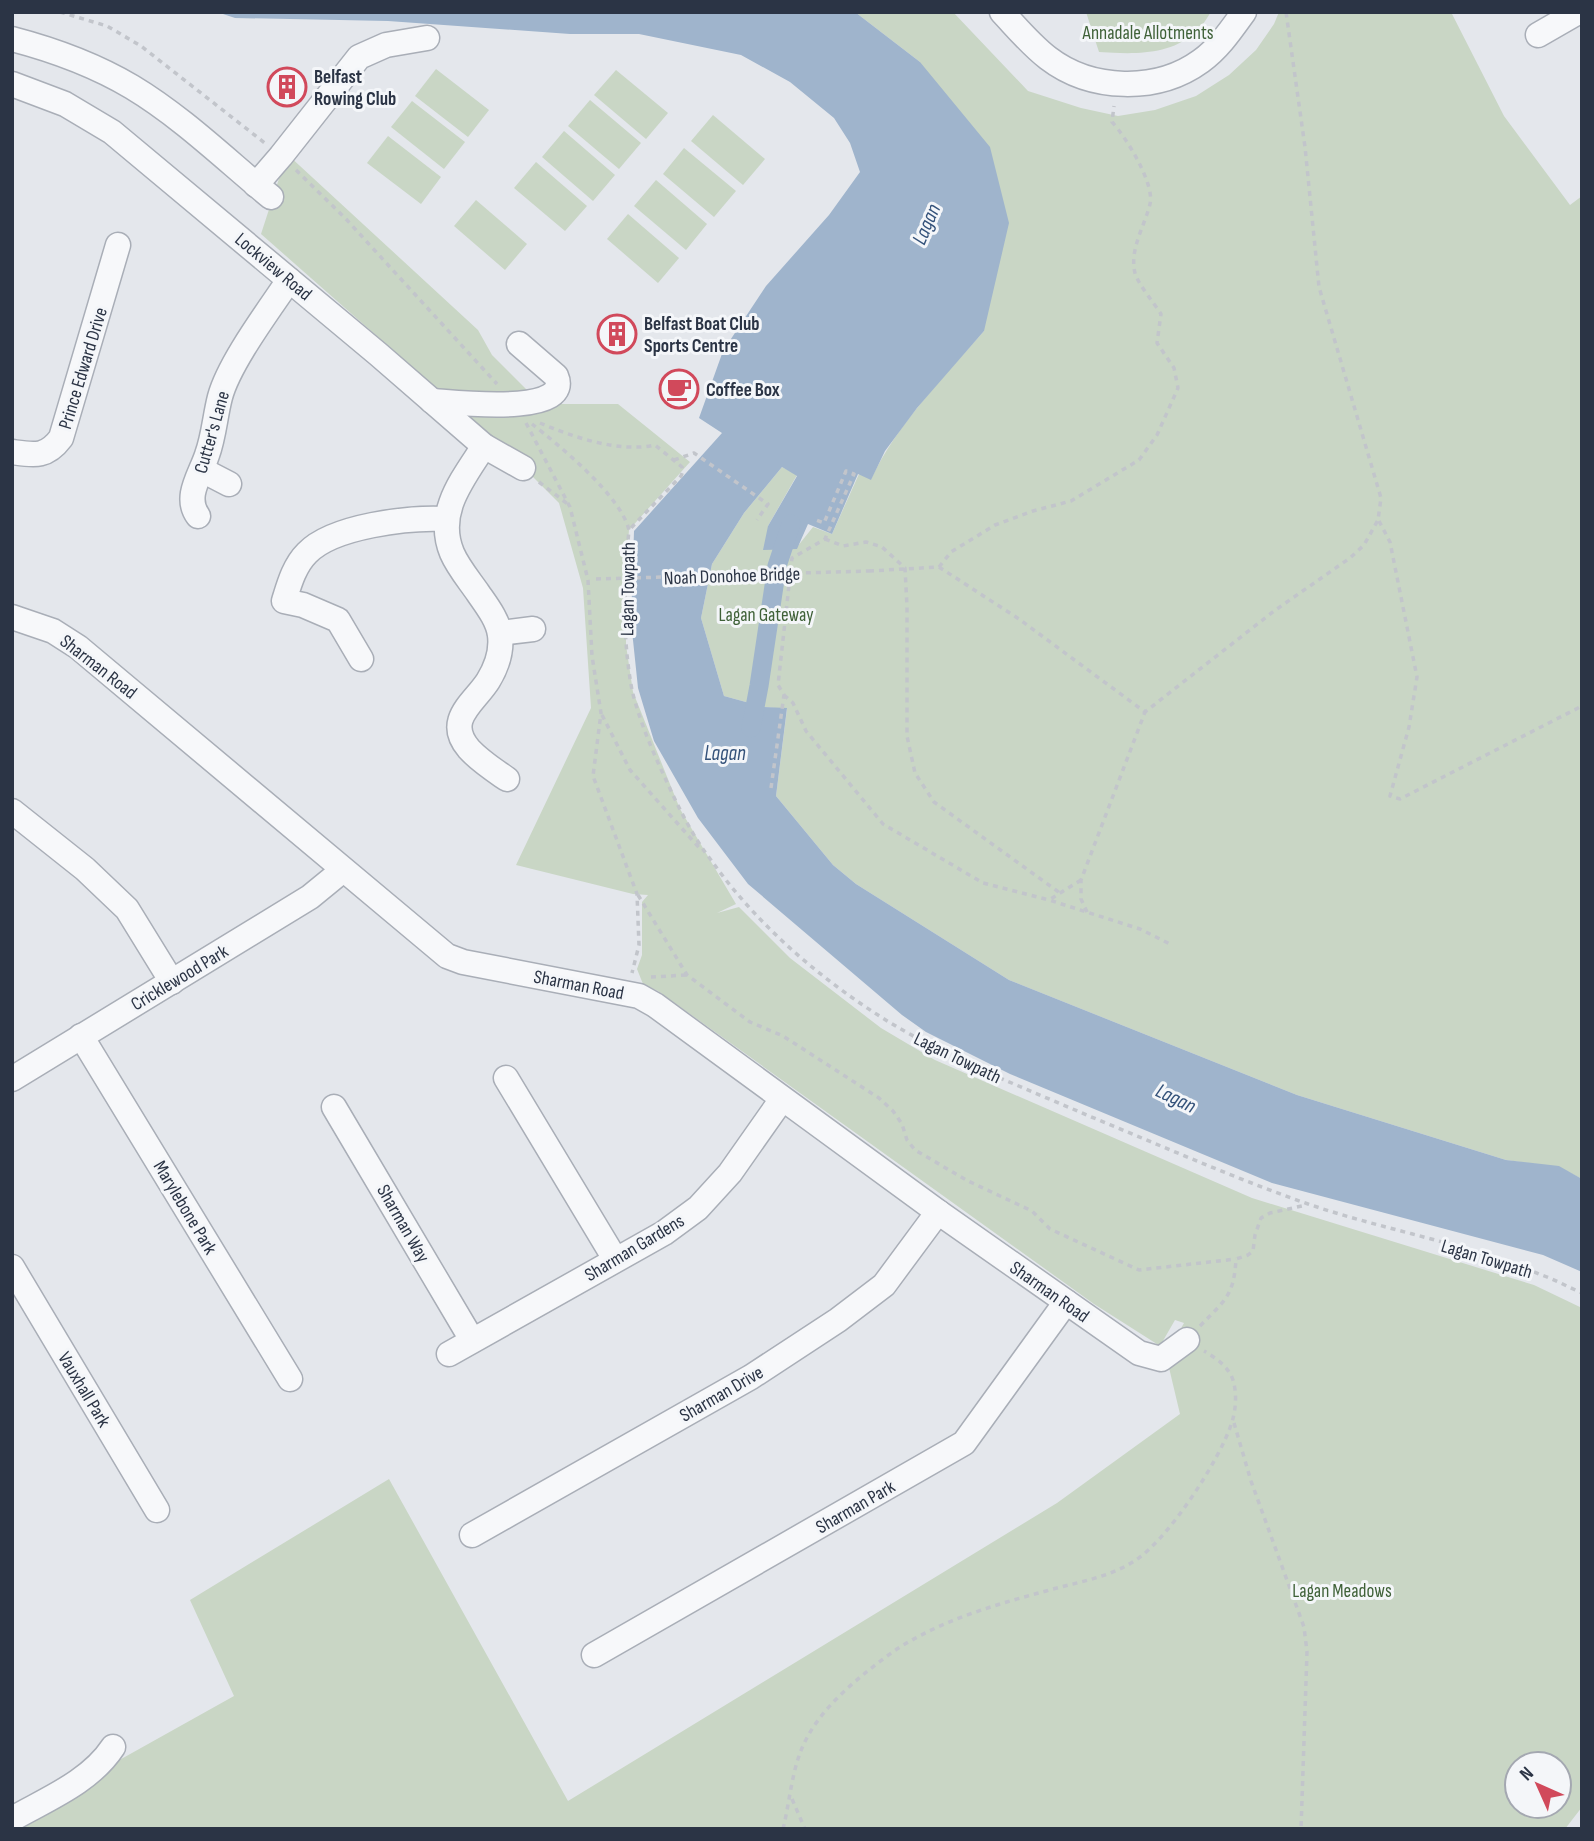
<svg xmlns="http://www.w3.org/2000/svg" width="1594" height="1841" viewBox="0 0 1594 1841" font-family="'Sofia Sans Condensed',sans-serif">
	<rect width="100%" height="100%" fill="#e4e7ec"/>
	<g fill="#c9d6c5" fill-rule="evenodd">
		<path d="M 855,12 L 953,12 L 1028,91 L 1081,108 L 1118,116 L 1155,110 L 1196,96 L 1229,75 L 1256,50 L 1274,24 L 1279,12 L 1451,12 L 1504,116 L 1570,205 L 1582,196 L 1582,1179 L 1559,1167 L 1506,1160 L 1297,1095 L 1009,980 L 856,884 L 833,865 L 776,796 L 787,709 L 764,707 L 724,696 L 701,618 L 712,564 L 744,513 L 782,467 L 797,475 L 768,526 L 797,547 L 813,527 L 832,534 L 859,474 L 871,479 C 898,423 943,378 984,331 L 920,62 Z"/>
		<path d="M 1086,12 L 1211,12 C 1206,19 1201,29 1194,34 C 1166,56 1132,54 1099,52 Z"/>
		<path d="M 436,69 L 489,110 L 468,137 L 415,96 Z"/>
		<path d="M 616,70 L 668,113 L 646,139 L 594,95 Z"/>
		<path d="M 590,100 L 641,143 L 619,169 L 568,126 Z"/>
		<path d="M 412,101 L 465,142 L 444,169 L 391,127 Z"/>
		<path d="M 713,115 L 765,159 L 743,185 L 691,141 Z"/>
		<path d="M 564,131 L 615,175 L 593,201 L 542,157 Z"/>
		<path d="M 388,136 L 441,177 L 421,204 L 367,163 Z"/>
		<path d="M 684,148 L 736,191 L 714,217 L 663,174 Z"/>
		<path d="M 287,154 L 478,330 L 492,355 L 541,404 L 618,404 L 690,462 L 629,530 L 626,565 L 626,645 L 633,692 L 680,809 L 736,904 L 717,913 L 739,907 L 790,958 L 881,1028 L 935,1060 L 1252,1198 L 1534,1285 L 1582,1308 L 1582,1807 L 1565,1829 L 12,1829 L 12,1820 L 234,1696 L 190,1600 L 389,1479 L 568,1801 L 1057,1503 L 1180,1414 L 1166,1355 L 1184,1323 L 1175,1320 L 1160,1346 L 1094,1304 L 658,991 L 643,984 L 637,969 L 642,955 L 642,902 L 648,895 L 633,894 L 516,865 L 591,708 L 583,588 L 559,503 L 505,449 L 261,234 ZM 1517,1764 L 1559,1764 L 1559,1806 L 1517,1806 Z"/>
		<path d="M 536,162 L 587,206 L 565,231 L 514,188 Z"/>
		<path d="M 656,180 L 707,224 L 686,250 L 634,206 Z"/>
		<path d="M 476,200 L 527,244 L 505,270 L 454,226 Z"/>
		<path d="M 628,214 L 679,258 L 658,283 L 607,239 Z"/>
	</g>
	<path fill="#9fb4cc" d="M 217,12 L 855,12 L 920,62 L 990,147 L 1009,223 L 984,331 L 917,408 L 885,451 L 871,480 L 858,474 L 832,534 L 808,524 L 797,549 L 763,550 L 768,526 L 797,476 L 782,467 L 744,513 L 712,564 L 701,618 L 724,696 L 764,707 L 787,708 L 776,796 L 833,865 L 856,884 L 1009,980 L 1297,1095 L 1506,1160 L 1559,1166 L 1582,1179 L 1582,1272 L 1543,1255 L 1272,1183 L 1010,1074 L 926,1032 L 902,1015 L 748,884 L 698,818 L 654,741 L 638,688 L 631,621 L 634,531 L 722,433 L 699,418 L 723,351 L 766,286 L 829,215 L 860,172 L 850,143 L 834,118 L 790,82 L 741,55 L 639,34 L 570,34 L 388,21 L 235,18 Z"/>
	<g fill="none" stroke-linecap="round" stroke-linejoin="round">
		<path stroke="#9fb4cc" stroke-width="19" d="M 751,728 L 759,686 L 777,566 L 791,524"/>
		<defs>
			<g id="minor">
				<path d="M 1002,12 C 1017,28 1031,45 1048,58 C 1091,91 1157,93 1201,61 C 1219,48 1231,30 1244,12"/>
				<path d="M 1538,35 L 1578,12"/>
				<path d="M 12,39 C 54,50 95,65 132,87 C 182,117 226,160 271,197"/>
				<path d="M 12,84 L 65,104 L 112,132 L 378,354 L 484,446 L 523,468"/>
				<path d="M 256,185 L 281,156 L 359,57 L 386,45 L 427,38"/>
				<path d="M 432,401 C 452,402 574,417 556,376 L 519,344"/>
				<path d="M 484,446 C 463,479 435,512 452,553 C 458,567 469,580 478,593 C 487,606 498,620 500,635 C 502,651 496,668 488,681 C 474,703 444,720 469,749 C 480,761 494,770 507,779"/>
				<path d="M 12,452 C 34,455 46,458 61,438 L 118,245"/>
				<path d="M 202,470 L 229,484"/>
				<path d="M 198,516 C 184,497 200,476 207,455 C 214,436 215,416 220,397 C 229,363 269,310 289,280"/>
				<path d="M 12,617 L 53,631 L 78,647 L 447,956 L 463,962 L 639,996 L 655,1005 L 938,1212 L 1139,1353 L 1161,1359 L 1187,1340"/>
				<path d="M 500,633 L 533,629"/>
				<path d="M 361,659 L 338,620 L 303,605 L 284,601 C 289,585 294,566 307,553 C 333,526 409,517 446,519"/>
				<path d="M 12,811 L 85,869 L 127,909 L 172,982"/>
				<path d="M 81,1036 L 290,1379"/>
				<path d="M 506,1078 L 615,1259"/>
				<path d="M 12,1079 L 310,897 L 343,870"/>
				<path d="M 334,1107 L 472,1340"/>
				<path d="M 12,1267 L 157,1510"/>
				<path d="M 449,1354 L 664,1233 L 698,1208 L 730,1173 L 782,1099"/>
				<path d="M 472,1535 L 751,1377 L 838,1320 L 884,1285 L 938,1212"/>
				<path d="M 594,1655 L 964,1443 L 1066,1302"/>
				<path d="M 12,1819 C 47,1799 90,1782 113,1747"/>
			</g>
		</defs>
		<use href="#minor" stroke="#a9aeb7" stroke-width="27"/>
		<g stroke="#c2c5cb" stroke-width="3.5" stroke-dasharray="5 5" stroke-linecap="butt">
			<path d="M 60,12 L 107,26 L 141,46 L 266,144"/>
			<path d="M 296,170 L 346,219 L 497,384"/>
			<path d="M 526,423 L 570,507 L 588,580 L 592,656 L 601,713 L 593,776 L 637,894 L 639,945 L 632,973"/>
			<path d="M 540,423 C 573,437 619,453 655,445 L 682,467 L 683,471 L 681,476 L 629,530"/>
			<path d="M 532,424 C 560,446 621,496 629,530 C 624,583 622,637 632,690 C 639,720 652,750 665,778 C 678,806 692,836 711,860 C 757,925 821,980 889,1022 C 952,1060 1022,1087 1089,1116 C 1162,1146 1234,1178 1308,1204 C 1384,1230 1465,1243 1539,1274 C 1554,1279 1568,1287 1582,1293"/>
			<path d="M 674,460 L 694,453 L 762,500 L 768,504 L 757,520"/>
			<path d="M 539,482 L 569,505"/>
			<path d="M 1379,521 L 1390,542 L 1417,677 L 1409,727 L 1390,796 L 1400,799 L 1582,706"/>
			<path d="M 825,539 L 843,546 L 866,542 L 882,547 L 905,568 L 907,606 L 907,736 L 915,773 L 934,802 L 1060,893"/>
			<path d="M 939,567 L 951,552 L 995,525 L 1033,511 L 1071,501 L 1139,460 L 1157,435 L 1178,388 L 1174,368 L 1157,343 L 1161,314 C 1154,303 1138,284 1135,273 C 1129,250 1145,225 1150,204 C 1155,184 1126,137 1112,122 L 1114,106"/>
			<path d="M 869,571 L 939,567 L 1019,619 L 1145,712 L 1274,611 L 1350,558 L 1364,545 L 1378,520 L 1381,498 L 1319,287 L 1305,147 L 1286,12"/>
			<path d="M 784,695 L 793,703 L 806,731 L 883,824 L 983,883 L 1049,900"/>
			<path d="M 602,715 L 630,770 L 702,851"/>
			<path d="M 771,788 L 784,695 L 778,685 L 792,558 L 825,539 L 854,474 L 846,471 L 824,523 L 813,519"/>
			<path d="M 1081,880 L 1049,900 L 1140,929 L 1172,945"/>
			<path d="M 638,895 L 687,975 L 750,1022 L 783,1036 L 879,1098 L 893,1111 L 902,1124 L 907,1140 L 915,1150 L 968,1181 L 1032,1211 L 1050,1229 L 1139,1270 L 1236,1259"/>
			<path d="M 1087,912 L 1081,899 L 1081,880 L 1145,712"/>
			<path d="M 651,977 L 687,975"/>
			<path d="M 1200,1326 C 1225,1300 1234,1296 1236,1259 L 1248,1255 L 1253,1251 L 1255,1235 L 1261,1218 L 1270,1213 L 1306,1205"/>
			<path d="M 1234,1423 L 1251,1481 L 1304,1627 L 1307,1652 L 1301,1829"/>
			<path d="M 792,1799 L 805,1829"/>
			<path d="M 783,1829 C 789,1805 791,1779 799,1756 C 810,1723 837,1696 864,1674 C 879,1662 895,1649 912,1640 C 953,1617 1001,1603 1046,1591 C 1077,1582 1109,1578 1136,1560 C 1169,1538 1220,1460 1232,1422 C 1236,1409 1237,1393 1233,1380 C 1228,1366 1216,1358 1204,1351"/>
		</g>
		<use href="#minor" stroke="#f7f8fa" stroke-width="24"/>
		<path stroke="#c2c5cb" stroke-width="3.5" stroke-dasharray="5 5" stroke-linecap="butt" d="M 596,579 L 869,571"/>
	</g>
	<defs>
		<symbol id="building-ring" viewBox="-11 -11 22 22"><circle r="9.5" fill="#f4f6f9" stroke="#d1495b" stroke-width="1.5"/><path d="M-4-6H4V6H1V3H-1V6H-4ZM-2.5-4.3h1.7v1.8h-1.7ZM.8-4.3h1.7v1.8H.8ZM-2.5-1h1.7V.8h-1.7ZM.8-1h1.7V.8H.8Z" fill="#d1495b"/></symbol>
		<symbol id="cafe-ring" viewBox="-11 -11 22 22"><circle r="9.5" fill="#f4f6f9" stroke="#d1495b" stroke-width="1.5"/><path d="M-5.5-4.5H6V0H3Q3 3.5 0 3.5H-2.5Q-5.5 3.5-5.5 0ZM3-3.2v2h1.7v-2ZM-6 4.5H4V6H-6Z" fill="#d1495b"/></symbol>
	</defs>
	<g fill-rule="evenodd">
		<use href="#building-ring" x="265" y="65" width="44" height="44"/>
		<use href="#building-ring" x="595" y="312" width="44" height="44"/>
		<use href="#cafe-ring" x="657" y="367" width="44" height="44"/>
	</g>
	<g text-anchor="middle" stroke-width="6" stroke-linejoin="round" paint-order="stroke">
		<g font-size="19" fill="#3f6138" stroke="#f4f6f9">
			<text x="1148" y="39">Annadale Allotments</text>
			<text x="766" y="621">Lagan Gateway</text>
			<text x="1342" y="1597">Lagan Meadows</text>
		</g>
		<g font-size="19" font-weight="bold" fill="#2b3445" stroke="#f4f6f9" text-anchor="start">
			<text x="314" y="83">Belfast<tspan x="314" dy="22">Rowing Club</tspan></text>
			<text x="644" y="330">Belfast Boat Club<tspan x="644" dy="22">Sports Centre</tspan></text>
			<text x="706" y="396">Coffee Box</text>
		</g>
		<g font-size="19" fill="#2b3445" stroke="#f4f6f9">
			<text transform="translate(274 266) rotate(40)" y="7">Lockview Road</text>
			<text transform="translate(82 368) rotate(-73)" y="7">Prince Edward Drive</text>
			<text transform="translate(211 432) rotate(-74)" y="7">Cutter's Lane</text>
			<text transform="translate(732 575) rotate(-2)" y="7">Noah Donohoe Bridge</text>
			<text transform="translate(627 589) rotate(-89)" y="7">Lagan Towpath</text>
			<text transform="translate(99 666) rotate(38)" y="7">Sharman Road</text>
			<text transform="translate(179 977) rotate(-31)" y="7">Cricklewood Park</text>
			<text transform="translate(579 984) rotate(11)" y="7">Sharman Road</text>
			<text transform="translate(958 1057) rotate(26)" y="7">Lagan Towpath</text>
			<text transform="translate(186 1207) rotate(59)" y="7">Marylebone Park</text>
			<text transform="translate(404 1223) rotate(60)" y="7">Sharman Way</text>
			<text transform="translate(634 1247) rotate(-31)" y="7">Sharman Gardens</text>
			<text transform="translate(1487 1258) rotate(17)" y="7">Lagan Towpath</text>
			<text transform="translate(1050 1291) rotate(35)" y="7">Sharman Road</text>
			<text transform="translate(85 1389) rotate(59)" y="7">Vauxhall Park</text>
			<text transform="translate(721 1393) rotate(-30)" y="7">Sharman Drive</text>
			<text transform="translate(855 1506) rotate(-30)" y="7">Sharman Park</text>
		</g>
		<g font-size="21" font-style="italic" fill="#34527a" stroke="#f4f6f9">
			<text transform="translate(926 224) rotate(-67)" y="7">Lagan</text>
			<text x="725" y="760">Lagan</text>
			<text transform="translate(1176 1098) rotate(26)" y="7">Lagan</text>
		</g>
	</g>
	<rect width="1594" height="1841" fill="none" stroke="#2b3445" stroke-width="28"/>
	<g transform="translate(1538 1785) rotate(315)"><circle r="33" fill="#f4f6f9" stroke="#a4a8b1" stroke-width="2"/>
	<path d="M0-5L12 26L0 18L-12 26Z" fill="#d1495b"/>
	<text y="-10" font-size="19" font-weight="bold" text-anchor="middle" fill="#2b3445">N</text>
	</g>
</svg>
